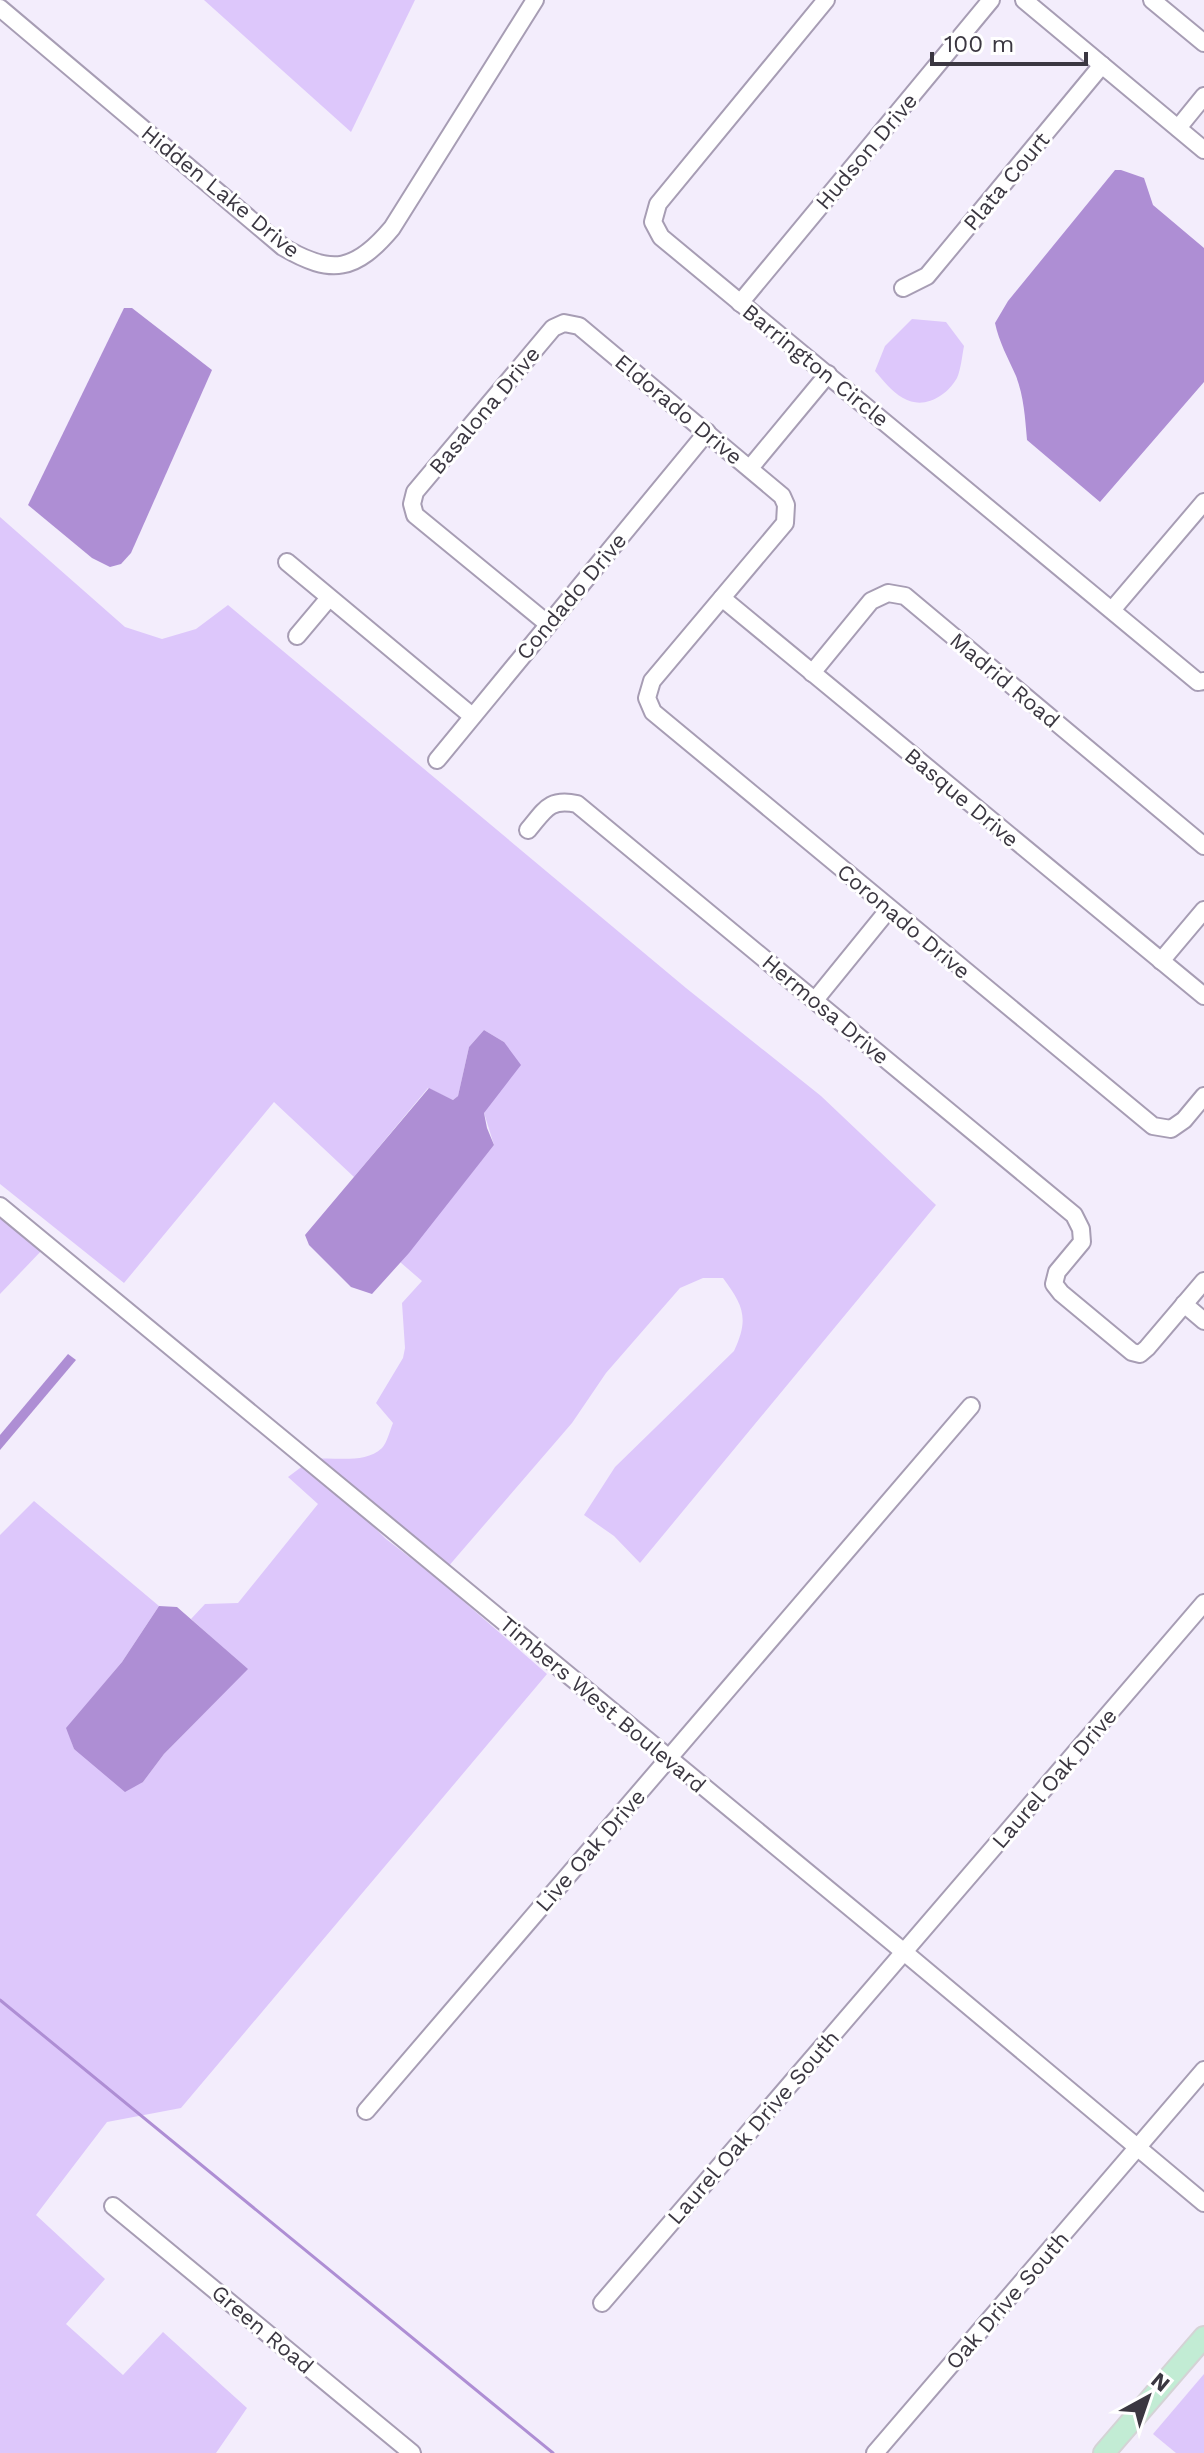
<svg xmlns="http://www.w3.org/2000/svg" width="1204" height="2453" viewBox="0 0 1204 2453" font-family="'Work Sans',sans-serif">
	<rect width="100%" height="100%" fill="#f3edfc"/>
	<g fill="#ddc7fb">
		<path d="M 204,0 L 415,0 L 351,132 Z"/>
		<path d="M 912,319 L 946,322 L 964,346 C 962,356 961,369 957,378 C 946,397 923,410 903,398 C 892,392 883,380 875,371 L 885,346 Z"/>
		<path d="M 0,517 L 125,627 L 162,639 L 196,629 L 228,605 L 686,988 L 821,1096 L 936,1205 L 640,1563 L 614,1536 L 584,1515 L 615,1467 L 734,1351 C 749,1319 744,1306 723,1278 L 703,1278 L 680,1288 L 606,1373 L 572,1423 L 447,1568 L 316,1459 C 337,1457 365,1464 382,1448 C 387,1443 390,1430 393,1423 L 376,1403 L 403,1358 L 405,1348 L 402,1303 L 422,1281 L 400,1262 L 494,1145 L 484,1113 L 504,1042 L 484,1030 L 469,1047 L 458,1096 L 453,1100 L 428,1088 L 354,1177 L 274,1102 L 124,1283 L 0,1184 Z"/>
		<path d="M 0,1214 L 43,1249 L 0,1294 Z"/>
		<path d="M 304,1465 L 352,1505 L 386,1539 L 438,1579 L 547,1674 L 181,2108 L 107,2122 L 36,2215 L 105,2279 L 66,2324 L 123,2375 L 163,2332 L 247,2408 L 216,2453 L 0,2453 L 0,1535 L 34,1501 L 159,1606 L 122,1662 L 67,1728 L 74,1749 L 143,1782 L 164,1754 L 247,1669 L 191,1619 L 205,1604 L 238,1603 L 318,1504 L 288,1477 Z"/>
		<path d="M 1204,2374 L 1204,2453 L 1176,2453 L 1153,2434 Z"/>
	</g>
	<g fill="#ae8ed4">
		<path d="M 1115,170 L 1121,170 L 1144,178 L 1153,205 L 1204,248 L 1204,382 L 1100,502 L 1027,440 C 1025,418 1024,397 1016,376 C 1008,358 999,342 995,323 L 1008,301 Z"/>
		<path d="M 124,308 L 132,308 L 212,370 L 131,553 L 121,564 L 110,567 L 92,558 L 28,505 Z"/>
		<path d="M 484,1030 L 504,1042 L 521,1065 L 484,1113 L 487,1128 L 494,1145 L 409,1253 L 372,1294 L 351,1287 L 309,1245 L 305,1235 L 429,1088 L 453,1100 L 458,1096 L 469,1047 Z"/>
		<path d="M 68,1354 L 76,1360 L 0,1450 L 0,1435 Z"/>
		<path d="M 159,1606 L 177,1607 L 248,1669 L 164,1754 L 143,1782 L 125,1792 L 74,1749 L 66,1728 L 122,1662 Z"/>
	</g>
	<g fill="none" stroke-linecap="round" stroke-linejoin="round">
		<path stroke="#ae8ed4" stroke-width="3" d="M 0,2000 L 553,2453"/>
		<defs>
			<g id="minor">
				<path d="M 826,0 L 658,204 L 653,222 L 661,237 L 1198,682 L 1204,681"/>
				<path d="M 1024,0 L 1204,150"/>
				<path d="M 1152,0 L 1204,43"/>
				<path d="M 0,8 L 283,247 C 332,276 356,271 392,228 L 535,0"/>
				<path d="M 1178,128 L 1204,96"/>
				<path d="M 903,288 L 927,276 L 1102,65"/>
				<path d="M 740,303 L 991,0"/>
				<path d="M 750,468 L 828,374"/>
				<path d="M 287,562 L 472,716"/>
				<path d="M 722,598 L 1204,996"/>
				<path d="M 1112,610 L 1204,502"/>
				<path d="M 548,624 L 415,515 L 412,504 L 415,492 L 553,328 L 564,323 L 579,326 L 782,496 L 786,505 L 785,523 L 652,681 L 647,698 L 653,712 L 1153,1126 L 1171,1129 L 1184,1120 L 1204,1096"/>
				<path d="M 297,636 L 329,598"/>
				<path d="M 812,673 L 871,601 L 888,593 L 905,596 L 1204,846"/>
				<path d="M 437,760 L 707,432"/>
				<path d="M 528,830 C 545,810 549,798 577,804 L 1074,1215 L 1081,1229 L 1082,1242 L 1057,1272 L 1054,1284 L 1061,1293 L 1132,1352 L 1140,1354 L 1147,1348 L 1204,1281"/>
				<path d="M 1161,961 L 1204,910"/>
				<path d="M 815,1000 L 889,909"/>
				<path d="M 0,1206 L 904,1952 L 1204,2203"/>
				<path d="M 1184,1304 L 1204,1321"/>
				<path d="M 366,2111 L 971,1406"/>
				<path d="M 113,2206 L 412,2453"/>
				<path d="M 602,2303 L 1204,1603"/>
				<path d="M 875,2453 L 1204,2070"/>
			</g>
			<path id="major" d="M 1104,2453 L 1204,2337"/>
		</defs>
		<use href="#minor" stroke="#a79db4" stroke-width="20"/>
		<use href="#major" stroke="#d4d3d5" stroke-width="24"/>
		<use href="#minor" stroke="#fff" stroke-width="16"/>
		<use href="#major" stroke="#c2ecd4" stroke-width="20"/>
	</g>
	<g text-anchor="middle" stroke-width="6" stroke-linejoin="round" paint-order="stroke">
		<g font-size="22" fill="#3b3741" stroke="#fff">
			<text transform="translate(866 151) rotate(-50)" y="8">Hudson Drive</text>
			<text transform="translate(1006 181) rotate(-50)" y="8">Plata Court</text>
			<text transform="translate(221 191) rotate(39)" y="8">Hidden Lake Drive</text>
			<text transform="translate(816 365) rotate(39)" y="8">Barrington Circle</text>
			<text transform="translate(679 409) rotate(40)" y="8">Eldorado Drive</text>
			<text transform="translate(484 410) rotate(-50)" y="8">Basalona Drive</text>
			<text transform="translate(571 596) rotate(-50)" y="8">Condado Drive</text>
			<text transform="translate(1005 680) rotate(40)" y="8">Madrid Road</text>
			<text transform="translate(962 797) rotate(40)" y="8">Basque Drive</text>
			<text transform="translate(904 921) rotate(40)" y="8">Coronado Drive</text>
			<text transform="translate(826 1009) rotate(40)" y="8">Hermosa Drive</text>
			<text transform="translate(603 1704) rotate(40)" y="8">Timbers West Boulevard</text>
			<text transform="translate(1054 1778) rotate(-49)" y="8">Laurel Oak Drive</text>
			<text transform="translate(590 1850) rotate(-49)" y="8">Live Oak Drive</text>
			<text transform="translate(753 2127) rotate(-49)" y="8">Laurel Oak Drive South</text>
			<text transform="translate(1007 2300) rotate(-49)" y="8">Oak Drive South</text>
			<text transform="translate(263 2329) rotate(40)" y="8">Green Road</text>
		</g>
	</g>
	<g transform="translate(1148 2397) rotate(40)" stroke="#ffffff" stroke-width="6" paint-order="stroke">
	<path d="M0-6L14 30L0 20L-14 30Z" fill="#3b3741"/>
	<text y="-12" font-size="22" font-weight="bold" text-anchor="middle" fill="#3b3741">N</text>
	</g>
	<path d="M932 52v12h154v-12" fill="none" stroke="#3b3741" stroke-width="4"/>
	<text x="944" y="52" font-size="24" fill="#3b3741" stroke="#ffffff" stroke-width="6" paint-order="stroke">100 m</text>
</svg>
